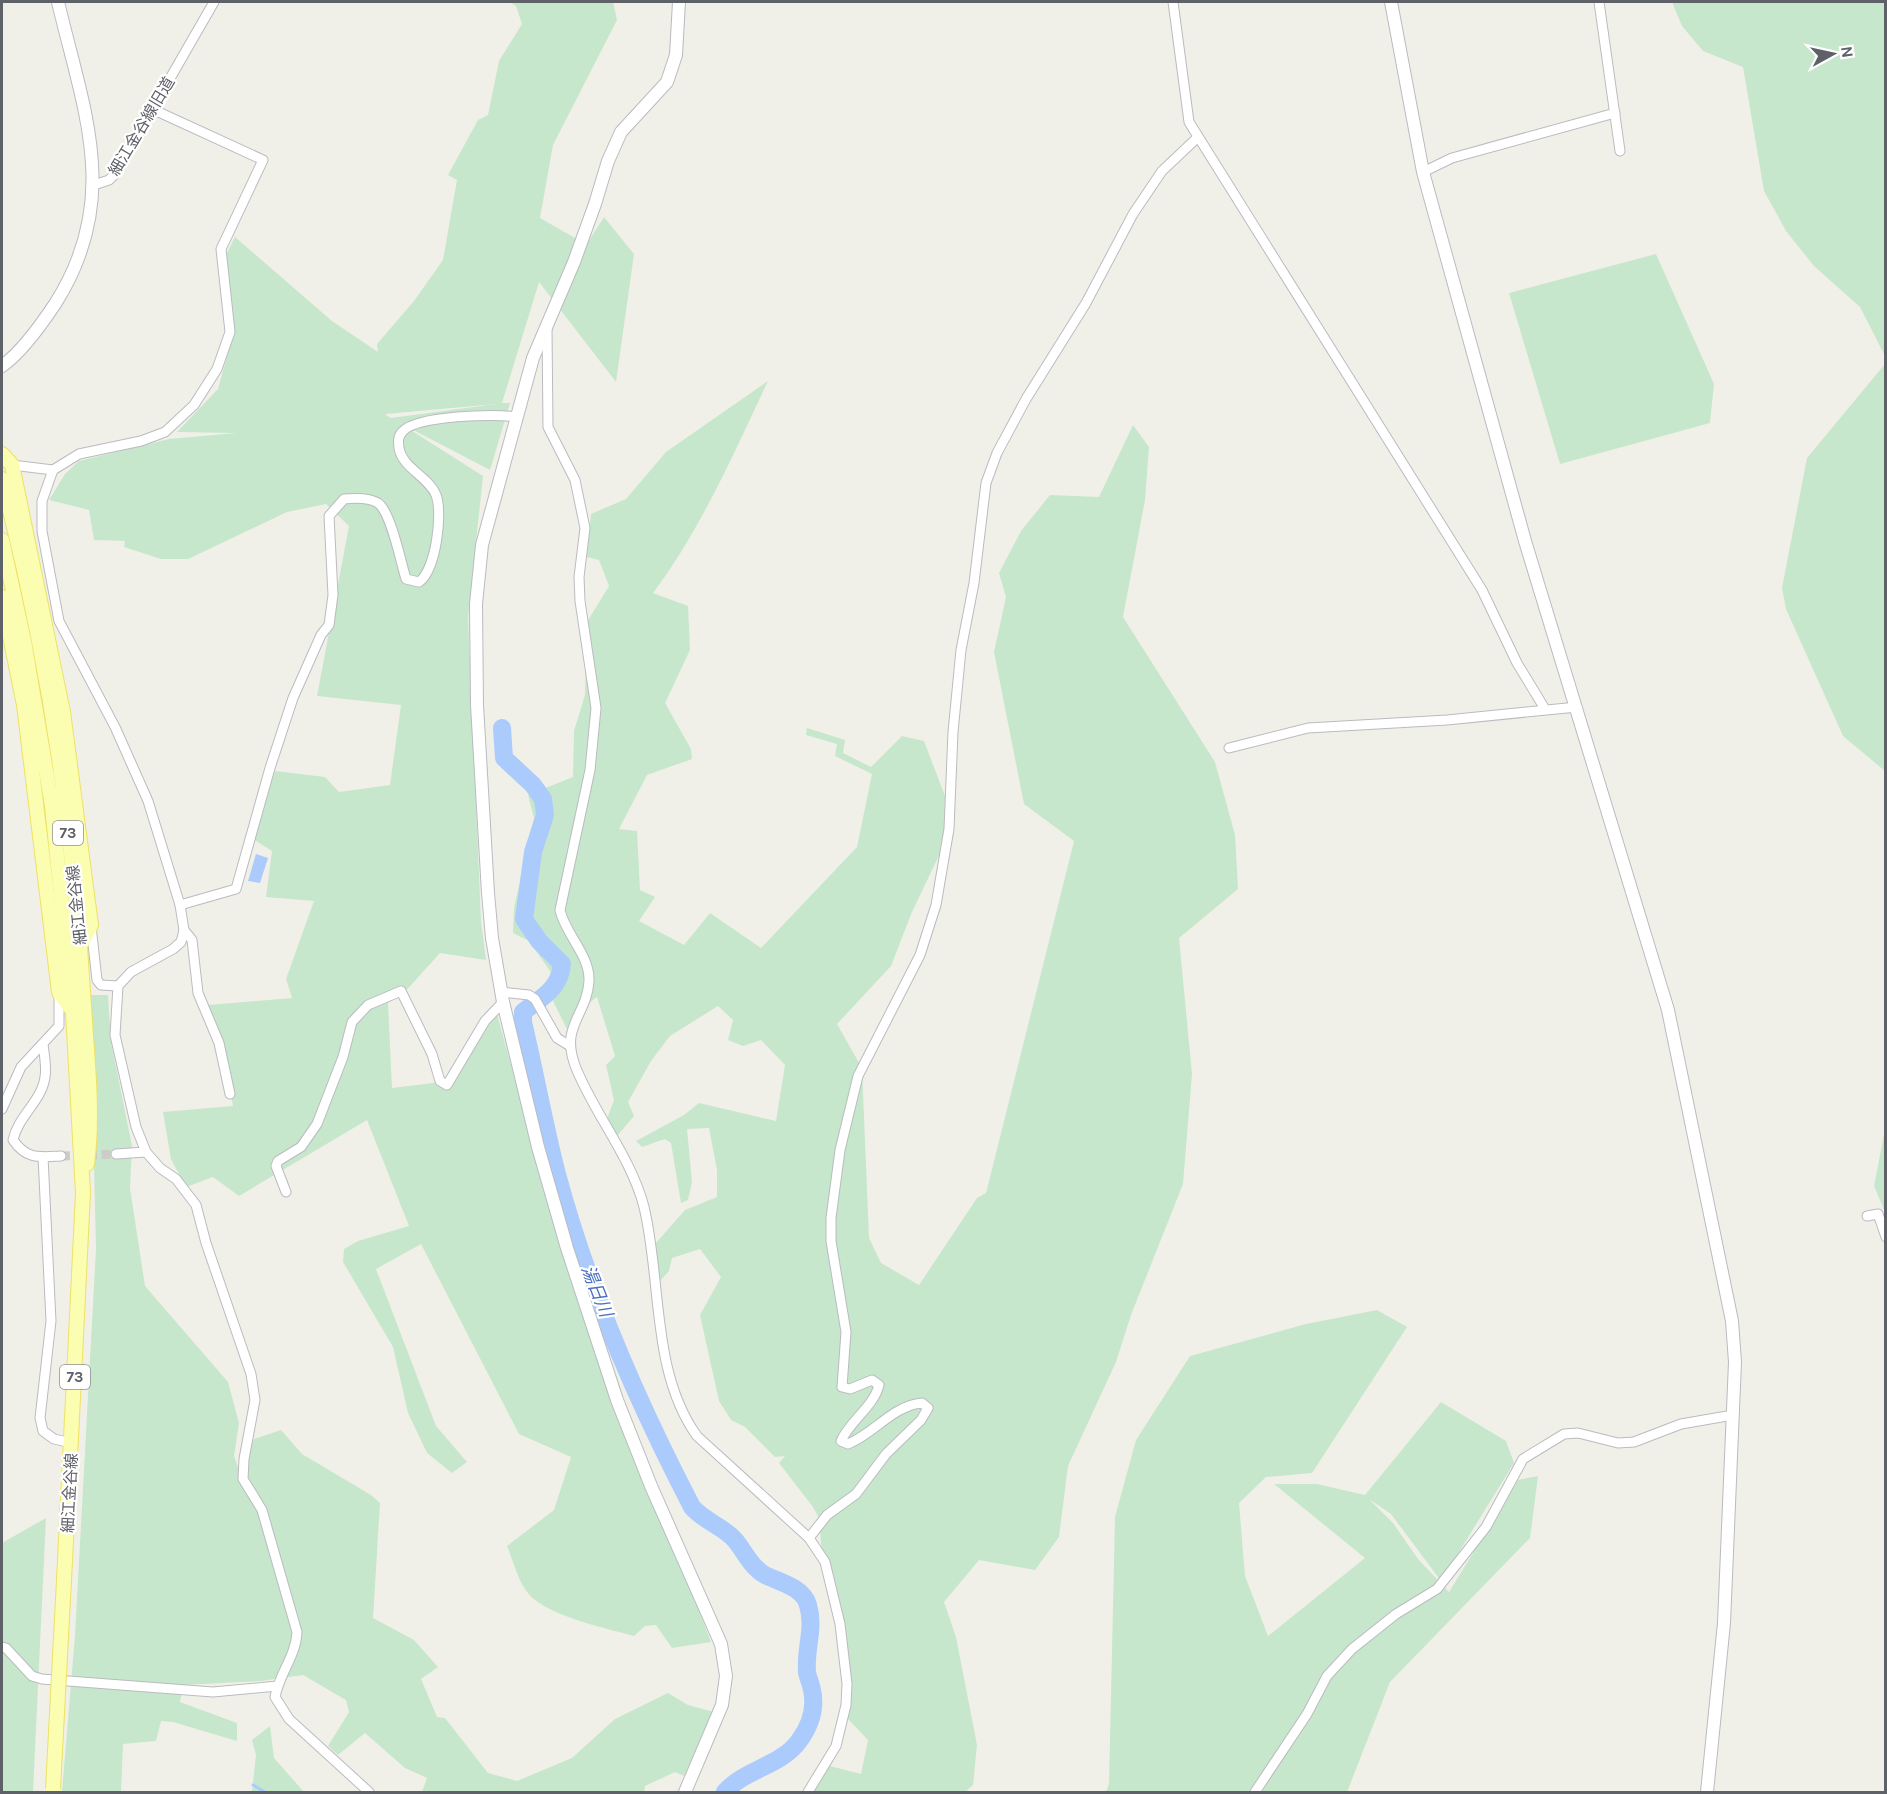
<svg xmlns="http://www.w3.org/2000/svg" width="1887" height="1794" viewBox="0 0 1887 1794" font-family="Karla,'Noto Sans JP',sans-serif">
	<rect width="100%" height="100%" fill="#f1f0e8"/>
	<g fill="#c6e7cc" fill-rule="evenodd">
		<path d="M 510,2 L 613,2 L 617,20 L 553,145 L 540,218 L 575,238 L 588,242 L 604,217 L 634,254 L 616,382 L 539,282 L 502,403 L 510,403 L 490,470 L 398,422 L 483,476 L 468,617 L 481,921 L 486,960 L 440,953 L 403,994 L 388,1003 L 392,1088 L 449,1081 L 497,1014 L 554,1222 L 581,1308 L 650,1498 L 676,1549 L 711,1642 L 672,1648 L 656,1625 L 645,1626 L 634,1636 C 606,1628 540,1615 525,1589 C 517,1577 513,1560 507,1546 L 554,1510 L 571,1457 L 519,1434 L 421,1244 L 376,1269 L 436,1426 L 467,1462 L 452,1473 L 427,1453 L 408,1413 L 393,1347 L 343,1262 L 344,1249 L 358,1241 L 409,1226 L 367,1120 L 239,1196 L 213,1177 L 186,1187 L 171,1159 L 163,1112 L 233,1106 L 220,1032 L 208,1005 L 292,998 L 286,979 L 314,901 L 266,897 L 272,851 L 253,839 L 275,771 L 325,777 L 339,792 L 390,785 L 401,705 L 317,696 L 349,526 L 326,504 L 287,512 L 188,559 L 161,559 L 124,547 L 125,541 L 94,540 L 89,510 L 49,500 L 65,474 L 79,461 L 169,439 L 236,433 L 177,432 L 218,389 L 232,338 L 226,255 L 235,237 L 332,321 L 378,352 L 377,344 L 414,301 L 443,260 L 457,180 L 448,175 L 478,120 L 488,115 L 499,61 L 522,24 L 516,6 ZM 496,404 L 391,418 L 386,415 L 386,414 Z"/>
		<path d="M 1672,2 L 1885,2 L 1885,356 L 1860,307 L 1814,266 L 1786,231 L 1764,191 L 1743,67 L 1703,51 L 1682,26 Z"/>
		<path d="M 1656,254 L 1714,384 L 1710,423 L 1560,464 L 1509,293 Z"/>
		<path d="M 1885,364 L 1885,771 L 1843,736 L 1786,609 L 1782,588 L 1807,458 Z"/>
		<path d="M 768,381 C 734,453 701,529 653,593 L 688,606 L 690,650 L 665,703 L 691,749 L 692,759 L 647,775 L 619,829 L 637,831 L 640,890 L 655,897 L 639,921 L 684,945 L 710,913 L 761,948 L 857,847 L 872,774 L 835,756 L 837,744 L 806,735 L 807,728 L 845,740 L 843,753 L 871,767 L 902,736 L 924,741 L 945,796 L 944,845 L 912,912 L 891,966 L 837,1024 L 862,1068 L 869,1238 L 881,1263 L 919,1285 L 977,1198 L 986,1193 L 1074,841 L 1024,804 L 994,652 L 1006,597 L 999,573 L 1021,531 L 1050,495 L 1099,497 L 1133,425 L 1149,447 L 1145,500 L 1123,617 L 1215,762 L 1235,835 L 1238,889 L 1179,938 L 1192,1074 L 1183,1184 L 1131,1315 L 1116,1362 L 1068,1466 L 1059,1537 L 1035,1570 L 979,1560 L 944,1602 L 956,1637 L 977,1745 L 973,1785 L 965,1792 L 813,1792 L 830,1766 L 861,1774 L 868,1740 L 847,1718 L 845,1633 L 822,1555 L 819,1518 L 813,1507 L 779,1463 L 785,1456 L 775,1457 L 745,1427 L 731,1420 L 719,1401 L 700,1315 L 721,1277 L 700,1249 L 672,1258 L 669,1271 L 660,1281 L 655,1244 L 685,1210 L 717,1197 L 717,1170 L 709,1128 L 687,1129 L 692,1182 L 688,1200 L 681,1203 L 671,1143 L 665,1139 L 642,1147 L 636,1141 L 684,1115 L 699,1103 L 776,1121 L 785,1065 L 761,1040 L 743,1046 L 728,1040 L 733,1020 L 718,1006 L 670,1036 L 651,1061 L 628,1102 L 634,1116 L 618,1135 L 606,1122 L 614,1100 L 606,1065 L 615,1056 L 597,997 L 573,1015 L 568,1031 L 553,1001 L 550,971 L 529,941 L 513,933 L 514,908 L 534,818 L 528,795 L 573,777 L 574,731 L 585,695 L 587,622 L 609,586 L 599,560 L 587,557 L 591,514 L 626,499 L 666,452 Z"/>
		<path d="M 90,995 L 108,995 L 111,1042 L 132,1146 L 130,1188 L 145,1286 L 228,1382 L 239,1423 L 234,1456 L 239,1470 L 254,1439 L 281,1430 L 302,1454 L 371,1495 L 380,1503 L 373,1618 L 414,1640 L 438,1667 L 421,1679 L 437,1717 L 445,1718 L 488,1773 L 517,1781 L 572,1758 L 615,1719 L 668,1693 L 688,1705 L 714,1712 L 684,1776 L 675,1772 L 645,1786 L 644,1792 L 422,1792 L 427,1778 L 405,1768 L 365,1733 L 338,1755 L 328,1746 L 349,1712 L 346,1700 L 303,1675 L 261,1681 L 183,1685 L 180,1702 L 237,1723 L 237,1741 L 173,1722 L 161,1721 L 156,1741 L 123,1744 L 121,1792 L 62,1792 L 75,1635 L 96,1249 Z"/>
		<path d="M 1885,1129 L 1885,1212 L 1874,1186 Z"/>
		<path d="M 1377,1310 L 1407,1327 L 1312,1473 L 1266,1477 L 1239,1503 L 1245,1576 L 1268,1636 L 1365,1558 L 1274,1484 L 1317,1484 L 1365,1495 L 1441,1402 L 1506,1441 L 1514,1463 L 1441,1581 L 1391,1514 L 1369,1499 L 1393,1523 L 1418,1559 L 1449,1592 L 1518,1480 L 1538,1476 L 1530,1538 L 1390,1682 L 1347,1792 L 1106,1792 L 1109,1784 L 1115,1517 L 1136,1440 L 1190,1356 L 1306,1324 Z"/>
		<path d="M 46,1518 L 33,1792 L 2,1792 L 2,1543 Z"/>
		<path d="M 270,1726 L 274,1758 L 304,1792 L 252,1792 L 256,1755 L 252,1740 Z"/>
	</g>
	<path fill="#accbfd" d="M 256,854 L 268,858 L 260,883 L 248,881 Z"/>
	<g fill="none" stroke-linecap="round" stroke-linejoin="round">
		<path stroke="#accbfd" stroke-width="3" d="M 253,1785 L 265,1792"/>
		<path stroke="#accbfd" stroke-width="18" d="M 502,728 L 504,758 L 533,785 L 543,799 L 545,815 L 533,852 L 524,919 L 539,941 L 562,964 C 560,989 541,998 523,1012 L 523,1022 C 535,1072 544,1124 557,1174 C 588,1290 637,1401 692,1507 C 705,1522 723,1526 735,1540 C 745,1552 751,1567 765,1575 C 779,1582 803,1587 808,1605 C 815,1629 805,1648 807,1672 C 808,1678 811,1684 812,1690 C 816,1708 810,1726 799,1741 C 781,1766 745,1769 725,1792"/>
		<path stroke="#ccccc8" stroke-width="9" stroke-dasharray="9 4.5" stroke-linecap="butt" d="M 61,1156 L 116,1154"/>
		<defs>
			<g id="street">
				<path d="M 1173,2 L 1189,122 L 1482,590 L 1517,663 L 1545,709"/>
				<path d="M 1599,2 L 1620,151"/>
				<path d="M 1423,172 L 1452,158 L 1615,113"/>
				<path d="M 94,185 L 109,180 L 115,174 L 214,2"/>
				<path d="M 547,329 L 548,427 L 575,480 L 585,528 L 579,577 L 580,601 L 596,708 L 590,770 L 560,910 C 565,934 590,955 589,981 C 587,1016 559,1026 576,1068 C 595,1115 631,1157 644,1207 C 662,1282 651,1372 697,1436 L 809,1538 L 825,1562 L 840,1624 L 847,1684 L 846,1705 L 836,1746 L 808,1792"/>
				<path d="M 12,465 L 53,470 L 79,454 L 141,441 L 165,432 L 194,405 L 217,369 L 230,332 L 221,249 L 263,160 L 152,109"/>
				<path d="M 53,470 L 42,501 L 42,531 L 59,621 L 115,727 L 148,801 L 180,905 L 184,930 L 181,942 L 173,949 L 131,972 L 118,986 L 115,1035 L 136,1127 L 146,1152 L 160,1168 L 176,1179 L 196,1205 L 206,1243 L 251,1374 L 255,1400 L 244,1459 L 243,1479 L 262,1510 L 297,1632 C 296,1656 279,1674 275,1697 L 289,1719 L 369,1792"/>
				<path d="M 1229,748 L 1308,728 L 1447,720 L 1577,707"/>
				<path d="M 180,905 L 236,889 L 270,768 L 293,698 L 321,635 L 329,625 L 333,595 L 329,516 L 344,499 C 354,498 368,497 378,503 C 391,512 401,563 406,579 L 419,582 C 436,570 443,513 436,495 C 429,477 402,468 399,448 C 398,441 398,436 403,431 C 417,416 495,413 516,417"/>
				<path d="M 91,926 L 97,980 L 101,985 L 118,986"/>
				<path d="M 184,930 L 192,940 L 198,993 L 219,1043 L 230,1094"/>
				<path d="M 501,992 L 529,995 L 535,999 L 557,1038 L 570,1046"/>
				<path d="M 43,1044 C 44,1054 47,1067 45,1077 C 42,1101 18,1116 13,1140 C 27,1160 39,1157 61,1156"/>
				<path d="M 2,1109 L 21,1067 L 59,1026 L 59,993"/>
				<path d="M 116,1154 L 146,1152"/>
				<path d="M 43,1157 L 51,1321 L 40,1418 L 43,1431 L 54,1439 L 72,1443"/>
				<path d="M 286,1192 L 276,1166 L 278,1161 L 301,1147 L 317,1124 L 343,1057 L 352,1022 L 368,1005 L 401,991 L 432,1054 L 440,1081 L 447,1085 L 485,1021 L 503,1002"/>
				<path d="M 1867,1216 L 1878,1214 L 1886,1237"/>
				<path d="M 809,1538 L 827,1515 L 856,1494 L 886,1454 L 921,1420 L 928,1408 L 922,1403 C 892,1406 875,1433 848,1444 L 841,1441 C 850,1421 874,1406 879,1385 L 872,1380 L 850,1389 L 842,1387 L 846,1332 L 831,1241 L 831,1218 L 840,1150 L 858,1076 L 920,955 L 936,905 L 949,829 L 953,732 L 961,650 L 974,583 L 986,483 L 997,453 L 1026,399 L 1086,303 L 1133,214 L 1162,171 L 1198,137"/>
				<path d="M 2,1647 L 6,1648 L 32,1676 L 42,1679 L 213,1692 L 277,1686"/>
				<path d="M 1255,1792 L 1307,1714 L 1327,1676 L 1352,1649 L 1396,1614 L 1437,1589 L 1486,1527 L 1523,1459 L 1564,1434 L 1578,1433 L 1618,1443 L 1634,1442 L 1681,1424 L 1733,1415"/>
			</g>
			<g id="secondary">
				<path d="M 679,2 L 676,55 L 667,82 L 621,132 L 608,161 L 595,204 L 574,262 L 533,358 L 482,545 L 476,604 L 477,705 L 488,893 L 492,938 L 503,1002 L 538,1147 L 567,1248 L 617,1400 L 651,1486 L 721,1644 L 726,1676 L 722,1705 L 685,1792"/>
				<path d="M 1391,2 L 1423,172 L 1525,541 L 1668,1010 L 1732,1321 L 1735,1362 L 1724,1623 L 1707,1792"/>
				<path d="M 2,366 C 22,352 41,325 55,304 C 122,199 84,112 58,2"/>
			</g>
			<g id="primary">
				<path d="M 2,454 L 12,465 L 63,712 L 91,925 L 81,944"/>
				<path d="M 2,479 C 47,650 74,830 84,1006 C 87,1058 94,1113 87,1164"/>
				<path d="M 2,540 L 24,641 L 52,806 L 73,1012 L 83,1193 L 65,1561"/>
				<path d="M 2,597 L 24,705 L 59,992 L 72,1010"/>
			</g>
		</defs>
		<use href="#street" stroke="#babbc1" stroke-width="11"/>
		<use href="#secondary" stroke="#b9bbc1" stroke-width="14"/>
		<use href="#primary" stroke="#eee164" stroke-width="16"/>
		<use href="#street" stroke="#fff" stroke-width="9"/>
		<use href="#secondary" stroke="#fff" stroke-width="12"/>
		<use href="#primary" stroke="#fbfdb1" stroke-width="14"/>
		<defs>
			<path id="primary-bridge" d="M 53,1789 L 65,1561"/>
		</defs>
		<use href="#primary-bridge" stroke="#eee164" stroke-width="16" stroke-linecap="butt"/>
		<use href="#primary-bridge" stroke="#fbfdb1" stroke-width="14"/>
	</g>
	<g text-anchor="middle" stroke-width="4.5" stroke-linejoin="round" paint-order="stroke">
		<g fill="#fff" stroke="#8f9095" stroke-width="1.5">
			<rect x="53" y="821" width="30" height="24" rx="4.5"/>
			<rect x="60" y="1365" width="30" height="24" rx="4.5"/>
		</g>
		<g font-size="15" font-weight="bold" fill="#5f6168">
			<text x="68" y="838">73</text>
			<text x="75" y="1382">73</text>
		</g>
		<g font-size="16" fill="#5f6168" stroke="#fff">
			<text transform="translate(141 126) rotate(-59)" y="6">細江金谷線旧道</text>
			<text transform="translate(76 905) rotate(-96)" y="6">細江金谷線</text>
			<text transform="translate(69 1493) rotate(-87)" y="6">細江金谷線</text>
		</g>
		<g font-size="18" font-style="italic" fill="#4d70c1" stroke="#fff">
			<text transform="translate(597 1291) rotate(68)" y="6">湯日川</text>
		</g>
	</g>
	<rect width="1887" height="1794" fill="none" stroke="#5f6168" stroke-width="6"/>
	<g transform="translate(1833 54) rotate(82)" stroke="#ffffff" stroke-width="4.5" paint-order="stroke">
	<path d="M0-4.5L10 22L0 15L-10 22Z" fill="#5f6168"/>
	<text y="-9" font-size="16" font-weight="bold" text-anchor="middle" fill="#5f6168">N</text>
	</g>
</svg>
